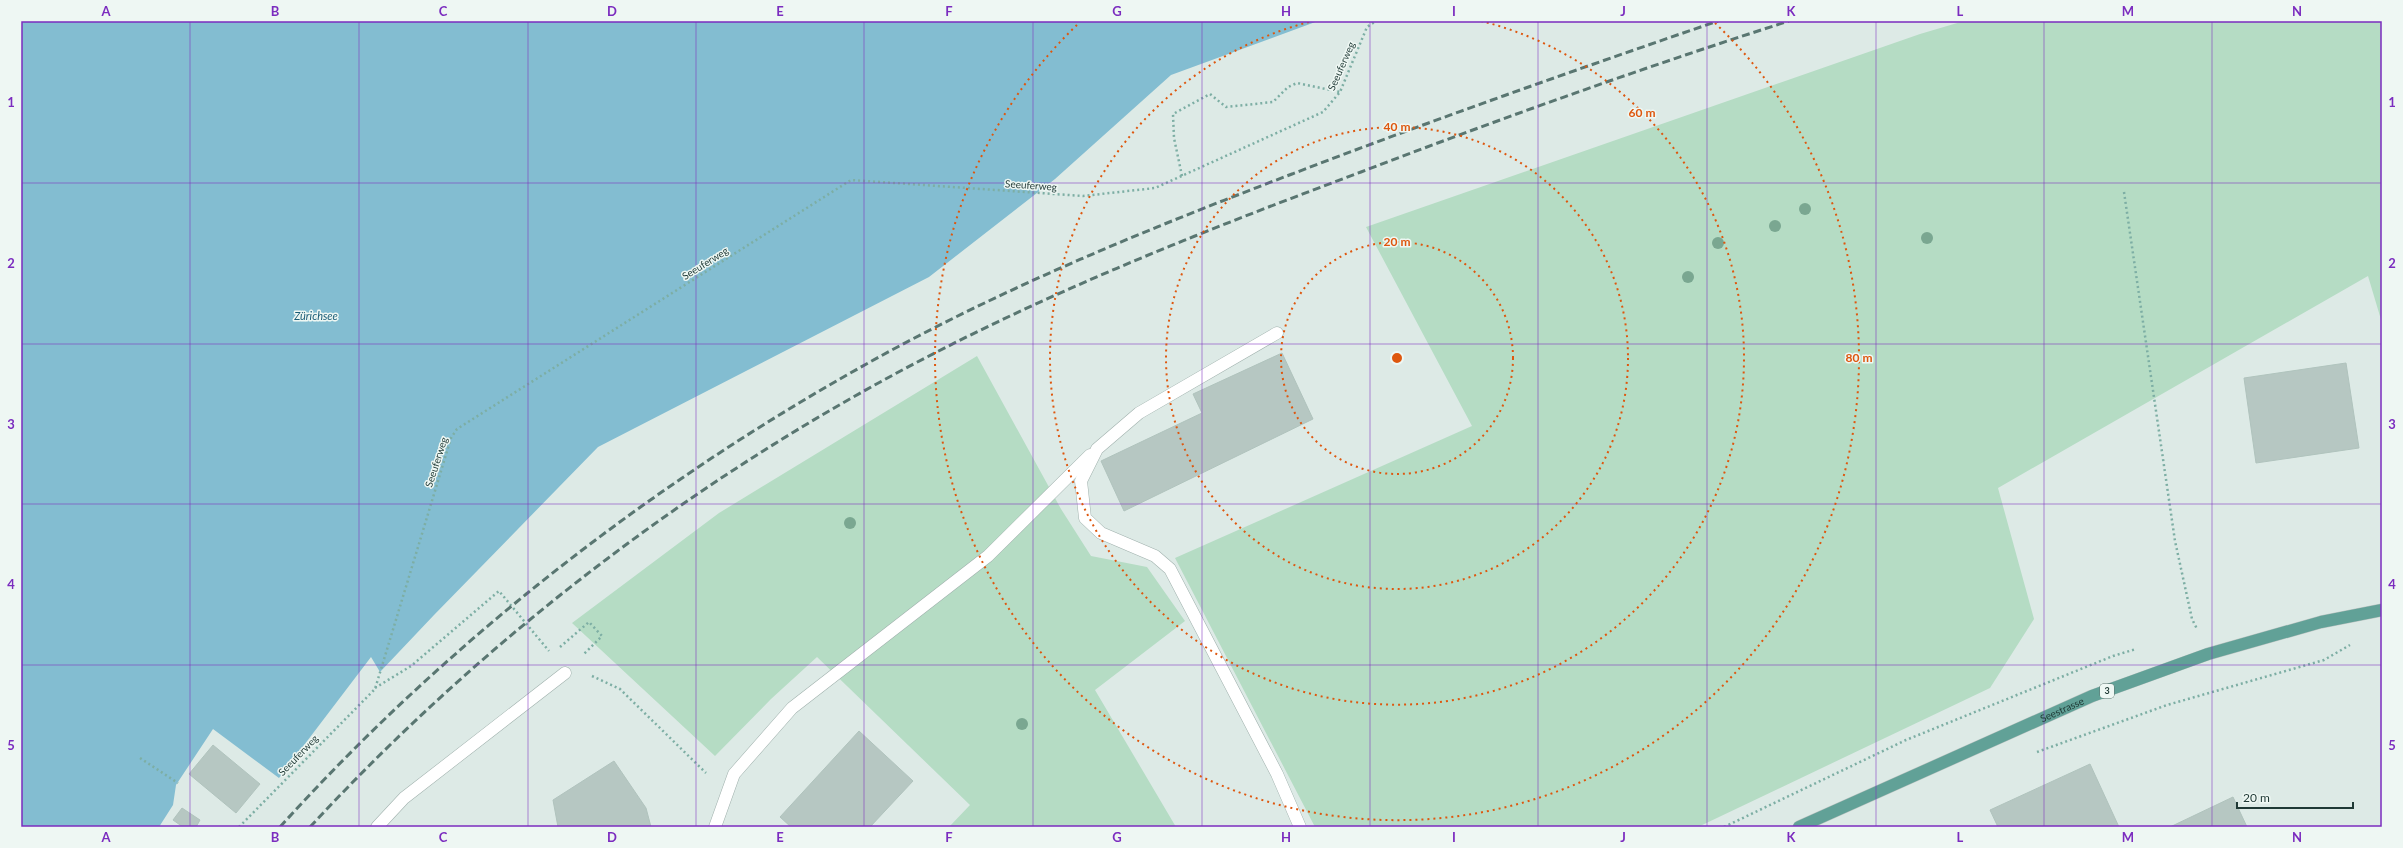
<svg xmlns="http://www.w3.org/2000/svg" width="2403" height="848" viewBox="0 0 2403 848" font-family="Lato,sans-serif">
	<rect width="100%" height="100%" fill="#ddeae6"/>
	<g fill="#b5dcc4">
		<path d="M 1964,21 L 2382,21 L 2382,323 L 2368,276 L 1998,488 L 2034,619 L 1990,688 L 1698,827 L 1315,827 L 1175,558 L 1472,426 L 1366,227 L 1920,34 Z"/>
		<path d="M 977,356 L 1061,509 L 1091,556 L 1147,567 L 1185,621 L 1095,690 L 1176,827 L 949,827 L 970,805 L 817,657 L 771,699 L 715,756 L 572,623 L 719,513 Z"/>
	</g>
	<path fill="#83bdd1" d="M 21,21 L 1318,21 L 1171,75 L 1055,179 L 929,277 L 598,447 L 434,615 L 380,672 L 371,657 L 279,778 L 213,729 L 176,785 L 173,805 L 159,827 L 21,827 Z"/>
	<g fill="#b6c7c2" stroke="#b0c3bd">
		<path d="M 1282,353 L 1313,419 L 1124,511 L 1101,461 L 1202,413 L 1193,394 Z"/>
		<path d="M 2346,363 L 2359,448 L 2256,463 L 2244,378 Z"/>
		<path d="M 859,731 L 913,781 L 870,827 L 791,827 L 780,817 Z"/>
		<path d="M 213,745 L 260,784 L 236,813 L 189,774 Z"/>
		<path d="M 614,761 L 646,808 L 651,827 L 558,827 L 553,800 Z"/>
		<path d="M 2090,764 L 2119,827 L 1998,827 L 1990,810 Z"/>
		<path d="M 2233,797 L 2247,827 L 2170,827 Z"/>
		<path d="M 182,808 L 200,820 L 196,827 L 183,827 L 173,820 Z"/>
	</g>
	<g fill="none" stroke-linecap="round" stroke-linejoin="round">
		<defs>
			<g id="minor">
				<path d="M 1277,333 L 1139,413 L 1097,449 L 1081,481 L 1085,518 L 1101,533 L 1155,556 L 1170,569 L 1277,774 L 1300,827"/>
				<path d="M 377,827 L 404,798 L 565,673"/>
				<path d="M 715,827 L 734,774 L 792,708 L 988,556 L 1090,455"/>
			</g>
			<g id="major">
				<path id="s1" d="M 1799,827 L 2092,696 L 2208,654 L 2321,622 L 2382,610"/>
			</g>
		</defs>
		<use href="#minor" stroke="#a0b1ad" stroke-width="13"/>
		<use href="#major" stroke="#bcc4c2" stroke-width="13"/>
		<g stroke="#7daea4" stroke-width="2.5" stroke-dasharray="2 3" stroke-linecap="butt">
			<path d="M 1182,176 L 1174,138 L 1173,114 L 1210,94 L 1226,107 L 1273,102 L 1288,87 L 1297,83 L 1340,92"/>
			<path d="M 2124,192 L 2175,541 L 2192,619 L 2197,629"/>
			<path d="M 560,647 L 589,622 L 602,636 L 584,654"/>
			<path d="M 592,676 L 620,689 L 706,773"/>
			<path d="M 375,688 L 411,666 L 499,591 L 549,651"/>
			<path d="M 2037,752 L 2167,705 L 2324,660 L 2350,645"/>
			<path d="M 140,758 L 178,783"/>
			<path d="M 239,827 L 375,689 L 451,438 L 457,429 L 851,180 L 1083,196 L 1155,188 L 1323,112 L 1340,92 L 1367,27 L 1376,21"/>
			<path d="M 1724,827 L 1906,740 L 2113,656 L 2136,649"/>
		</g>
		<use href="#minor" stroke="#fff" stroke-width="12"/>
		<use href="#major" stroke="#61a197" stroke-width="12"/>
		<g stroke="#597671" stroke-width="3" stroke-dasharray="8 4" stroke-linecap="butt">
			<path d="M 280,827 C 448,641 652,483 870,362 C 1005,287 1148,229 1292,174 C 1433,120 1575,70 1718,21"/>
			<path d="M 310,827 C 474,650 670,497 882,381 C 1035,297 1198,233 1361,172 C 1502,118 1645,67 1789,21"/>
		</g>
	</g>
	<g fill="#7aa791">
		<circle cx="1805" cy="209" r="6"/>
		<circle cx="1775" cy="226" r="6"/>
		<circle cx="1927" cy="238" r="6"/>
		<circle cx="1718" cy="243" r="6"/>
		<circle cx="1688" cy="277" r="6"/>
		<circle cx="850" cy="523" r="6"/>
		<circle cx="1022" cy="724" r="6"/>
	</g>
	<path fill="none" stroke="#7b2cbf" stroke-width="1" stroke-opacity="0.55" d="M 190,21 L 190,827M 359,21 L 359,827M 528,21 L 528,827M 696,21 L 696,827M 864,21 L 864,827M 1033,21 L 1033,827M 1202,21 L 1202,827M 1370,21 L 1370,827M 1538,21 L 1538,827M 1707,21 L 1707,827M 1876,21 L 1876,827M 2044,21 L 2044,827M 2212,21 L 2212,827M 21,183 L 2382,183M 21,344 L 2382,344M 21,504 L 2382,504M 21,665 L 2382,665"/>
	<g fill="none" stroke="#de570e" stroke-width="2" stroke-dasharray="2 4">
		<circle cx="1397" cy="358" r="116"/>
		<circle cx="1397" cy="358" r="231"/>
		<path d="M1481 21A347 347 0 1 1 1313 21"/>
		<path d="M1715 23A462 462 0 1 1 1079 23"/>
	</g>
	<g text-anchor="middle" stroke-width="3" stroke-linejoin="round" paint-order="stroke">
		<rect fill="#eef7f3" stroke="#5d726e" stroke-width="1" x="2100" y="684" width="14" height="14" rx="3"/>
		<g font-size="9" font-weight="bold" fill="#1f3935">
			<text x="2107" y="694">3</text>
		</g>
		<g font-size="10" fill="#1f3935" stroke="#eef7f3">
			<text transform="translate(1341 66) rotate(-66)" y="4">Seeuferweg</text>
			<text transform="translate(1031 185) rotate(4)" y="4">Seeuferweg</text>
			<text transform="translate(705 263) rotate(-32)" y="4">Seeuferweg</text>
			<text transform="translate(436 462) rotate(-72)" y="4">Seeuferweg</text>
			<text dy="4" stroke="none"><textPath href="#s1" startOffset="288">Seestrasse</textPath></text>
			<text transform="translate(298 755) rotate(-46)" y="4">Seeuferweg</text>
		</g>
		<g font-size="11" font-style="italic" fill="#195c76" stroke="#eef7f3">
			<text x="316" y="320">Zürichsee</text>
		</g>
	</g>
	<circle cx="1397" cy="358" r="6" fill="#de570e" stroke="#eef7f3" stroke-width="2"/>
	<g font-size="12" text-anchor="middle" font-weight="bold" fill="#de570e" stroke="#eef7f3" stroke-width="3" stroke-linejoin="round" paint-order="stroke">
		<text x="1642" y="117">60 m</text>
		<text x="1397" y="131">40 m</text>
		<text x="1397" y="246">20 m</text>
		<text x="1859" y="362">80 m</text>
	</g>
	<rect width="2403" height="848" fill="none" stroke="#eef7f3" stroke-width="44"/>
	<path d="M2237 802v6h116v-6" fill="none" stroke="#1f3935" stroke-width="2"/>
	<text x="2243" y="802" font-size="12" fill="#1f3935" stroke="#eef7f3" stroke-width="3" paint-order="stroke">20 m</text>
	<rect x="22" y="22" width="2359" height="804" fill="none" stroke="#7b2cbf" stroke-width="1.5"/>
	<g font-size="13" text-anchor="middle" font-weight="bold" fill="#7b2cbf">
		<text x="106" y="16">A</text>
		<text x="275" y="16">B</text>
		<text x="443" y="16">C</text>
		<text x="612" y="16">D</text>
		<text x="780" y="16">E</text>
		<text x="949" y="16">F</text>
		<text x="1117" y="16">G</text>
		<text x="1286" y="16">H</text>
		<text x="1454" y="16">I</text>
		<text x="1623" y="16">J</text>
		<text x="1791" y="16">K</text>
		<text x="1960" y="16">L</text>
		<text x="2128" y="16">M</text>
		<text x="2297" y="16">N</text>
		<text x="11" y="107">1</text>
		<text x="2392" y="107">1</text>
		<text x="11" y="268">2</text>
		<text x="2392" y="268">2</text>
		<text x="11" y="429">3</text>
		<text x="2392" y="429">3</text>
		<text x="11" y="589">4</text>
		<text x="2392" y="589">4</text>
		<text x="11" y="750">5</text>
		<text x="2392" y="750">5</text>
		<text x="106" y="842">A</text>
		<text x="275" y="842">B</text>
		<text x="443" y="842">C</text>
		<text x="612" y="842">D</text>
		<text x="780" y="842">E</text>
		<text x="949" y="842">F</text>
		<text x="1117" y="842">G</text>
		<text x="1286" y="842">H</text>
		<text x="1454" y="842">I</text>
		<text x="1623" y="842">J</text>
		<text x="1791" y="842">K</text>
		<text x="1960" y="842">L</text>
		<text x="2128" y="842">M</text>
		<text x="2297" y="842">N</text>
	</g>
</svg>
